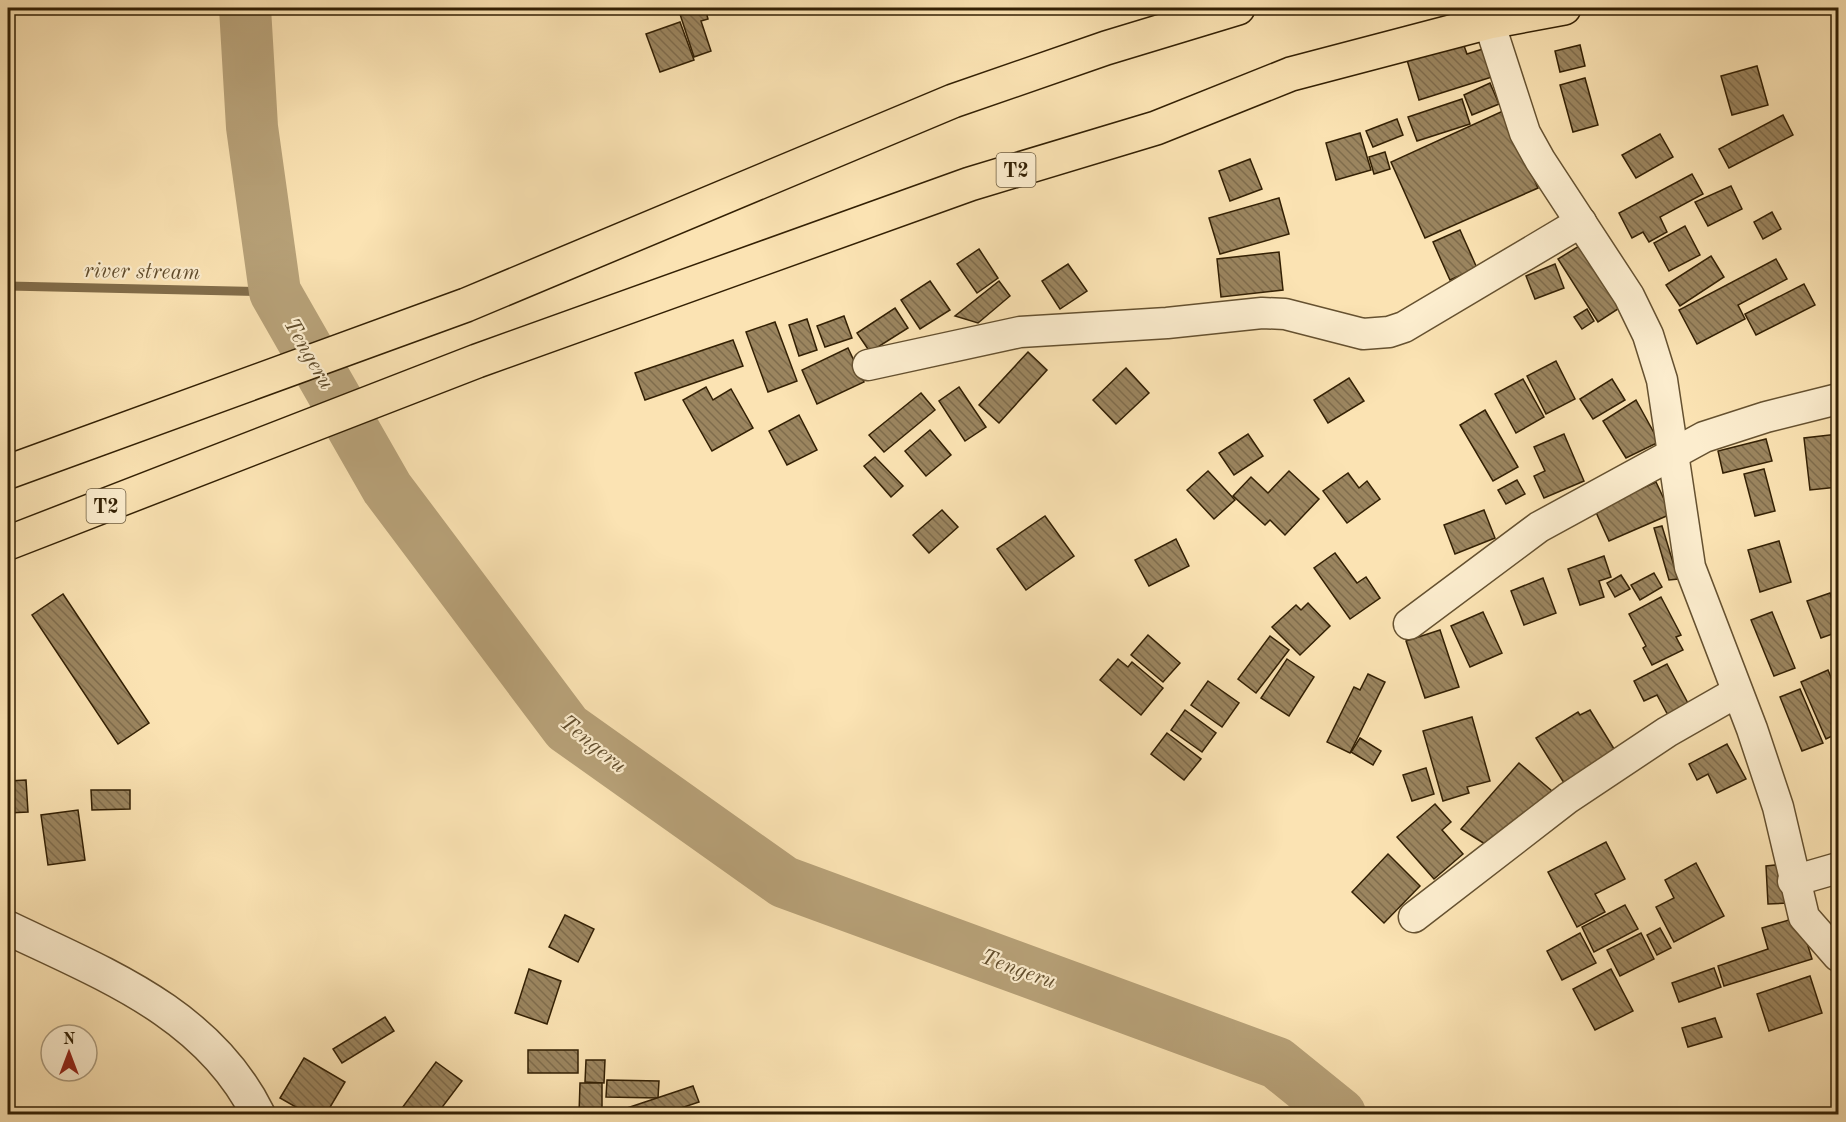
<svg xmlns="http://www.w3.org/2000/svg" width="1846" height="1122" viewBox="0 0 1846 1122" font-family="'Old Standard TT',serif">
	<defs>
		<pattern id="building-back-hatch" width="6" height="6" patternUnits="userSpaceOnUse" patternTransform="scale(1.5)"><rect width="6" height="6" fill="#9b855f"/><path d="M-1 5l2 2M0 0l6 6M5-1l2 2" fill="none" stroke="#7f6c4c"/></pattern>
	</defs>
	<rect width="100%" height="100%" fill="#fbe3b3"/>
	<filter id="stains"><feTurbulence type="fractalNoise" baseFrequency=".00333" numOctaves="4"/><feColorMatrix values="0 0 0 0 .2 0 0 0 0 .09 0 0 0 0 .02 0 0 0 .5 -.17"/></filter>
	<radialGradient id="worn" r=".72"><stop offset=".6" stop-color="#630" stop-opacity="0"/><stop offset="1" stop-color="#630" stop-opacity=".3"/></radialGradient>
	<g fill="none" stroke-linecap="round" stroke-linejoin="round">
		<path stroke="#826d4a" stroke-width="9" d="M 8,286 L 275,292"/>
		<path stroke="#b7a178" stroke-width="52" d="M 245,8 L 252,127 L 275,292 L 387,488 L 567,728 L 784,882 L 1277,1063 L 1340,1114"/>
	</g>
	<g fill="url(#building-back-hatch)" stroke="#332004" stroke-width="1.5">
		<path d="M 678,8 L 705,8 L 708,19 L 701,21 L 711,51 L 694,57 Z"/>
		<path d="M 680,22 L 694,60 L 660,72 L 646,34 Z"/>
		<path d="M 1463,43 L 1467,54 L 1486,48 L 1495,76 L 1419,100 L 1407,60 Z"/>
		<path d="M 1580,45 L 1585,66 L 1560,72 L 1555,51 Z"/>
		<path d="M 1757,66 L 1768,105 L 1732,115 L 1721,76 Z"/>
		<path d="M 1585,78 L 1598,125 L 1573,132 L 1560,85 Z"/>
		<path d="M 1490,83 L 1499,104 L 1472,115 L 1464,95 Z"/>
		<path d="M 1462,99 L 1470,124 L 1417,141 L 1408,117 Z"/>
		<path d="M 1503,111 L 1538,188 L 1425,238 L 1391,162 Z"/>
		<path d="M 1783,115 L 1793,135 L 1729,168 L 1719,149 Z"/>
		<path d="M 1397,119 L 1403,135 L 1373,147 L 1366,131 Z"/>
		<path d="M 1360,133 L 1371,170 L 1336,180 L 1326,143 Z"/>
		<path d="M 1660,134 L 1673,157 L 1636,178 L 1622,155 Z"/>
		<path d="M 1385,152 L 1390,169 L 1374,174 L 1369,157 Z"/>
		<path d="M 1250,159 L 1262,189 L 1230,201 L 1219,171 Z"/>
		<path d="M 1692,174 L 1703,194 L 1660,217 L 1667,232 L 1649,242 L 1643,232 L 1632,238 L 1619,213 Z"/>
		<path d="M 1731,186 L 1742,209 L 1708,226 L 1695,202 Z"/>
		<path d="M 1279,198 L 1289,234 L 1220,254 L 1209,218 Z"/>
		<path d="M 1772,212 L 1781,229 L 1763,239 L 1754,222 Z"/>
		<path d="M 1685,226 L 1700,255 L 1669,271 L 1654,243 Z"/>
		<path d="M 1460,230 L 1477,268 L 1450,280 L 1433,242 Z"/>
		<path d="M 1584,243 L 1624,305 L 1598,322 L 1558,259 Z"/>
		<path d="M 979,249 L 998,278 L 977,293 L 957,264 Z"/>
		<path d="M 1279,252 L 1283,290 L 1221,297 L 1217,259 Z"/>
		<path d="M 1711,256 L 1724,277 L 1680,306 L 1666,285 Z"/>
		<path d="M 1776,259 L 1787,279 L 1738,305 L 1745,319 L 1697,344 L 1679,310 Z"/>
		<path d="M 1068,264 L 1087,291 L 1060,309 L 1042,281 Z"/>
		<path d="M 1555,264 L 1564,288 L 1535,299 L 1526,276 Z"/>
		<path d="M 930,281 L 950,310 L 920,329 L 901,300 Z"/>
		<path d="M 999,281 L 1010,296 L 978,323 L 955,316 Z"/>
		<path d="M 1804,284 L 1815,305 L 1756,335 L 1745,314 Z"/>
		<path d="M 1833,292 L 1838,292 L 1838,334 L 1832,334 Z"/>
		<path d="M 895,308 L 908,328 L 870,352 L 857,333 Z"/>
		<path d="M 1587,309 L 1594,321 L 1582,329 L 1574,317 Z"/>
		<path d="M 844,316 L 852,338 L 825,347 L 817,326 Z"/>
		<path d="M 807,319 L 817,350 L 799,356 L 789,325 Z"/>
		<path d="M 775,322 L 797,381 L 768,392 L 746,332 Z"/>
		<path d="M 733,340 L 743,366 L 645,400 L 635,373 Z"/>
		<path d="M 848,348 L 864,382 L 817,404 L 802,370 Z"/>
		<path d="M 1028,352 L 1047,370 L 999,423 L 979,405 Z"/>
		<path d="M 1556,361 L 1575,399 L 1546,414 L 1527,376 Z"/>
		<path d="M 1126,368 L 1149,393 L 1116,424 L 1093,400 Z"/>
		<path d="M 1349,378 L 1364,401 L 1328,423 L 1314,400 Z"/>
		<path d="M 1523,379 L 1544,417 L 1516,433 L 1495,394 Z"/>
		<path d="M 1612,379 L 1625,400 L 1593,419 L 1580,399 Z"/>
		<path d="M 706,387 L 713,400 L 731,389 L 753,428 L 712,451 L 683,400 Z"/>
		<path d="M 959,387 L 986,427 L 965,441 L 939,401 Z"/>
		<path d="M 921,393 L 935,410 L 884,452 L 869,435 Z"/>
		<path d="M 1636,400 L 1659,442 L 1626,458 L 1603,421 Z"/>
		<path d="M 1485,410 L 1518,467 L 1493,481 L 1460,425 Z"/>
		<path d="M 799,415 L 817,450 L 787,465 L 769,431 Z"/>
		<path d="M 930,430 L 951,455 L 926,476 L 905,451 Z"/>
		<path d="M 1248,434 L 1263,456 L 1234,475 L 1219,453 Z"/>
		<path d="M 1564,434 L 1584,481 L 1544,498 L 1534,476 L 1545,471 L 1534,447 Z"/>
		<path d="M 1838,434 L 1838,487 L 1810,490 L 1804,438 Z"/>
		<path d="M 1766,439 L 1772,461 L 1723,473 L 1718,451 Z"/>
		<path d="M 875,457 L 903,486 L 891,497 L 864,466 Z"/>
		<path d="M 1764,469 L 1775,511 L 1755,516 L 1744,474 Z"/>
		<path d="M 1208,471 L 1235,500 L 1214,519 L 1187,490 Z"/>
		<path d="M 1289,471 L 1319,499 L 1285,535 L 1270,520 L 1265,525 L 1233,496 L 1251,477 L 1268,493 Z"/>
		<path d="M 1348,473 L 1359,488 L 1367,481 L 1380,499 L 1347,523 L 1323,491 Z"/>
		<path d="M 1517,480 L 1525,494 L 1506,504 L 1498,490 Z"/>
		<path d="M 1656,482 L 1671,514 L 1609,541 L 1595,510 Z"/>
		<path d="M 942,510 L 958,527 L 929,553 L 913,535 Z"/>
		<path d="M 1484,510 L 1495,538 L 1455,554 L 1444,525 Z"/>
		<path d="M 1045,516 L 1074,556 L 1026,590 L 997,549 Z"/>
		<path d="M 1662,526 L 1678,579 L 1669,580 L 1654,528 Z"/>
		<path d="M 1176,539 L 1189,566 L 1149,586 L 1135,560 Z"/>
		<path d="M 1779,541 L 1791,582 L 1760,592 L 1748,550 Z"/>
		<path d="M 1335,553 L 1357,583 L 1366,577 L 1380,598 L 1350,619 L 1314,568 Z"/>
		<path d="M 1604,556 L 1611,577 L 1599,581 L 1604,597 L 1580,605 L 1568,569 Z"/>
		<path d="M 1654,573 L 1662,587 L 1640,600 L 1631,585 Z"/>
		<path d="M 1621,575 L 1630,589 L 1615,597 L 1607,583 Z"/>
		<path d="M 1543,578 L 1556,613 L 1524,625 L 1511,591 Z"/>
		<path d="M 1830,593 L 1838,616 L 1838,632 L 1821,638 L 1807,601 Z"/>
		<path d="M 63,594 L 149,723 L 118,744 L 32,615 Z"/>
		<path d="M 1661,597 L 1681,635 L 1676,637 L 1683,650 L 1652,665 L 1643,648 L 1646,646 L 1629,614 Z"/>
		<path d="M 1308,603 L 1330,626 L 1300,655 L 1272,627 L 1296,605 L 1301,610 Z"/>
		<path d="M 1483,612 L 1502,653 L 1470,667 L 1451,626 Z"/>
		<path d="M 1772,612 L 1795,668 L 1774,676 L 1751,620 Z"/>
		<path d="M 1440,630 L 1459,687 L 1425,698 L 1406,641 Z"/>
		<path d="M 1148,635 L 1180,663 L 1163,682 L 1131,655 Z"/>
		<path d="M 1270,636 L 1289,650 L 1256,693 L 1238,679 Z"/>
		<path d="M 1118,659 L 1128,667 L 1132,662 L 1163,688 L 1141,715 L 1100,680 Z"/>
		<path d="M 1287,659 L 1314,677 L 1289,716 L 1261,698 Z"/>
		<path d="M 1667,664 L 1690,707 L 1669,717 L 1657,695 L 1644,701 L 1634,681 Z"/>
		<path d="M 1828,670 L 1838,695 L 1838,733 L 1826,739 L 1801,682 Z"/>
		<path d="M 1368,674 L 1385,682 L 1350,753 L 1327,742 L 1354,687 L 1360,690 Z"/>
		<path d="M 1208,681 L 1239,703 L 1222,727 L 1191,705 Z"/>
		<path d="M 1800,689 L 1823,743 L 1802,751 L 1780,697 Z"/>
		<path d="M 1185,710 L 1216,733 L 1202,752 L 1171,730 Z"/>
		<path d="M 1590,710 L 1616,752 L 1564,783 L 1536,738 L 1578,712 L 1580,715 Z"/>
		<path d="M 1472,717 L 1490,781 L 1467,787 L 1469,793 L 1443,801 L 1423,731 Z"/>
		<path d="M 1167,733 L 1201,759 L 1184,780 L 1151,754 Z"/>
		<path d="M 1360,738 L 1381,751 L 1373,765 L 1351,752 Z"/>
		<path d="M 1727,744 L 1746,779 L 1717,793 L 1708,774 L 1697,780 L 1689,764 Z"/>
		<path d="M 1519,763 L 1552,791 L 1485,844 L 1461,829 Z"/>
		<path d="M 1426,768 L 1434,794 L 1412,801 L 1403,775 Z"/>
		<path d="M 26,780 L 28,812 L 8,813 L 8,781 Z"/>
		<path d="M 91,790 L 130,790 L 130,809 L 92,810 Z"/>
		<path d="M 1435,804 L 1451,822 L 1442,830 L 1463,854 L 1434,879 L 1397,837 Z"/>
		<path d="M 78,810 L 85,860 L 48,865 L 41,815 Z"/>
		<path d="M 1606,842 L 1625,879 L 1595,894 L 1605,912 L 1577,927 L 1548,872 Z"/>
		<path d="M 1388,854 L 1420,886 L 1384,923 L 1352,892 Z"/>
		<path d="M 1696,863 L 1724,916 L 1674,942 L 1656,907 L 1674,898 L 1665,880 Z"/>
		<path d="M 1786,864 L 1788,903 L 1768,904 L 1766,866 Z"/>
		<path d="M 1625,905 L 1638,929 L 1594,952 L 1582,927 Z"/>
		<path d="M 565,915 L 594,929 L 578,962 L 549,947 Z"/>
		<path d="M 1799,917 L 1812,959 L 1724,986 L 1718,966 L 1768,949 L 1762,928 Z"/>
		<path d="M 1660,928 L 1671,948 L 1657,955 L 1647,935 Z"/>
		<path d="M 1580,933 L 1596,963 L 1562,980 L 1547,951 Z"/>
		<path d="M 1641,933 L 1654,959 L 1620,976 L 1607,950 Z"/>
		<path d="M 1714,968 L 1721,987 L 1679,1002 L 1672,983 Z"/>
		<path d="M 529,969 L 561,981 L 547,1024 L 515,1013 Z"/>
		<path d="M 1611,969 L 1633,1011 L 1595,1030 L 1573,989 Z"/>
		<path d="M 1810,976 L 1822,1013 L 1769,1031 L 1757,994 Z"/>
		<path d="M 385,1017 L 394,1031 L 342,1063 L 333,1049 Z"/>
		<path d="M 1715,1018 L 1722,1037 L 1688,1047 L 1682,1028 Z"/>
		<rect x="528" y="1050" width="50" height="23"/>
		<path d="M 304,1058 L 345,1082 L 326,1114 L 308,1114 L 280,1098 Z"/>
		<path d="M 586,1060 L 605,1060 L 604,1083 L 585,1082 Z"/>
		<path d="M 436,1062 L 462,1081 L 437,1114 L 411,1114 L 402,1108 Z"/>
		<path d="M 607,1080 L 659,1081 L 658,1098 L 606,1097 Z"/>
		<path d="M 580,1083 L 602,1083 L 602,1114 L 579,1114 Z"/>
		<path d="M 693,1086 L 699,1102 L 663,1114 L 609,1114 Z"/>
	</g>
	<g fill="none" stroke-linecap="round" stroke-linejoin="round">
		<defs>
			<g id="minor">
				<path d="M 1489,22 L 1525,133 L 1540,160 L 1629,296 L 1648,335 L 1662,380 L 1690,567 L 1752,729 L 1778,807 L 1804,917 L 1838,956"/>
				<path d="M 868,365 L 1020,332 L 1167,323 L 1262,313 L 1285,314 L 1363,334 L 1389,332 L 1404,327 L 1581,222"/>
				<path d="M 1409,624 L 1539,527 L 1704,437 L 1766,417 L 1838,399"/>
				<path d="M 1793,881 L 1838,868"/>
				<path d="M 1414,917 L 1568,798 L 1667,732 L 1737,692"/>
			</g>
			<path id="tertiary" d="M 8,928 C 104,974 208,1013 258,1114"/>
			<g id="trunk">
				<path d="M 8,472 L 466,305 L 953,101 L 1106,48 L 1238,8"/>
				<path d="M 8,543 L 477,361 L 970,184 L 1156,128 L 1291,74 L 1489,22 L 1564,8"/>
			</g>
		</defs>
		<use href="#minor" stroke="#655130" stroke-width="33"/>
		<use href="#tertiary" stroke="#655130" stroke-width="36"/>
		<use href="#trunk" stroke="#332004" stroke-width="36"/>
		<use href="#minor" stroke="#fcedce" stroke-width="30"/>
		<use href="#tertiary" stroke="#fcedce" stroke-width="33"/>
		<use href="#trunk" stroke="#fbe3b3" stroke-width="33"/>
	</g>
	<g text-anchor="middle" stroke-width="4.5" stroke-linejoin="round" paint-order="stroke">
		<g fill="#fcedce" stroke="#6f5e41" stroke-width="1.5">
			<rect x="996.5" y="153" width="39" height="34" rx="4.5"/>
			<rect x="86.5" y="489" width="39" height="34" rx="4.5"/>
		</g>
		<g font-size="20" font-weight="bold" fill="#332004">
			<text x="1016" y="177">T2</text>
			<text x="106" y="513">T2</text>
		</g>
		<g font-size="22" font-style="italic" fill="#614d2d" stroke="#fcedce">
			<text transform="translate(142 270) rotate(1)" y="8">river stream</text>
			<text transform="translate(310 353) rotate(60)" y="8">Tengeru</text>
			<text transform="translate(594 743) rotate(39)" y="8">Tengeru</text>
			<text transform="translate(1019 968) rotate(20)" y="8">Tengeru</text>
		</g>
	</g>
	<rect width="1846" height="1122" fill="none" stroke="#fbe3b3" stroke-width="30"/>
	<rect x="9" y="9" width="1828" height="1104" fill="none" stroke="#332004" stroke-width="3"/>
	<rect x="15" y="15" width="1816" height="1092" fill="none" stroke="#332004" stroke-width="1.5"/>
	<g transform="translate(69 1053)"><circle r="28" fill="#fcedce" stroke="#ac9b7d" stroke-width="1.5"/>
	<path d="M0-4.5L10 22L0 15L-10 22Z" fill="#8f2418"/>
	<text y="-9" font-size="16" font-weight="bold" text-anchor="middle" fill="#332004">N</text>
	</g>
	<rect width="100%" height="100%" filter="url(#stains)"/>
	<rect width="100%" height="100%" fill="url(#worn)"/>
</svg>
